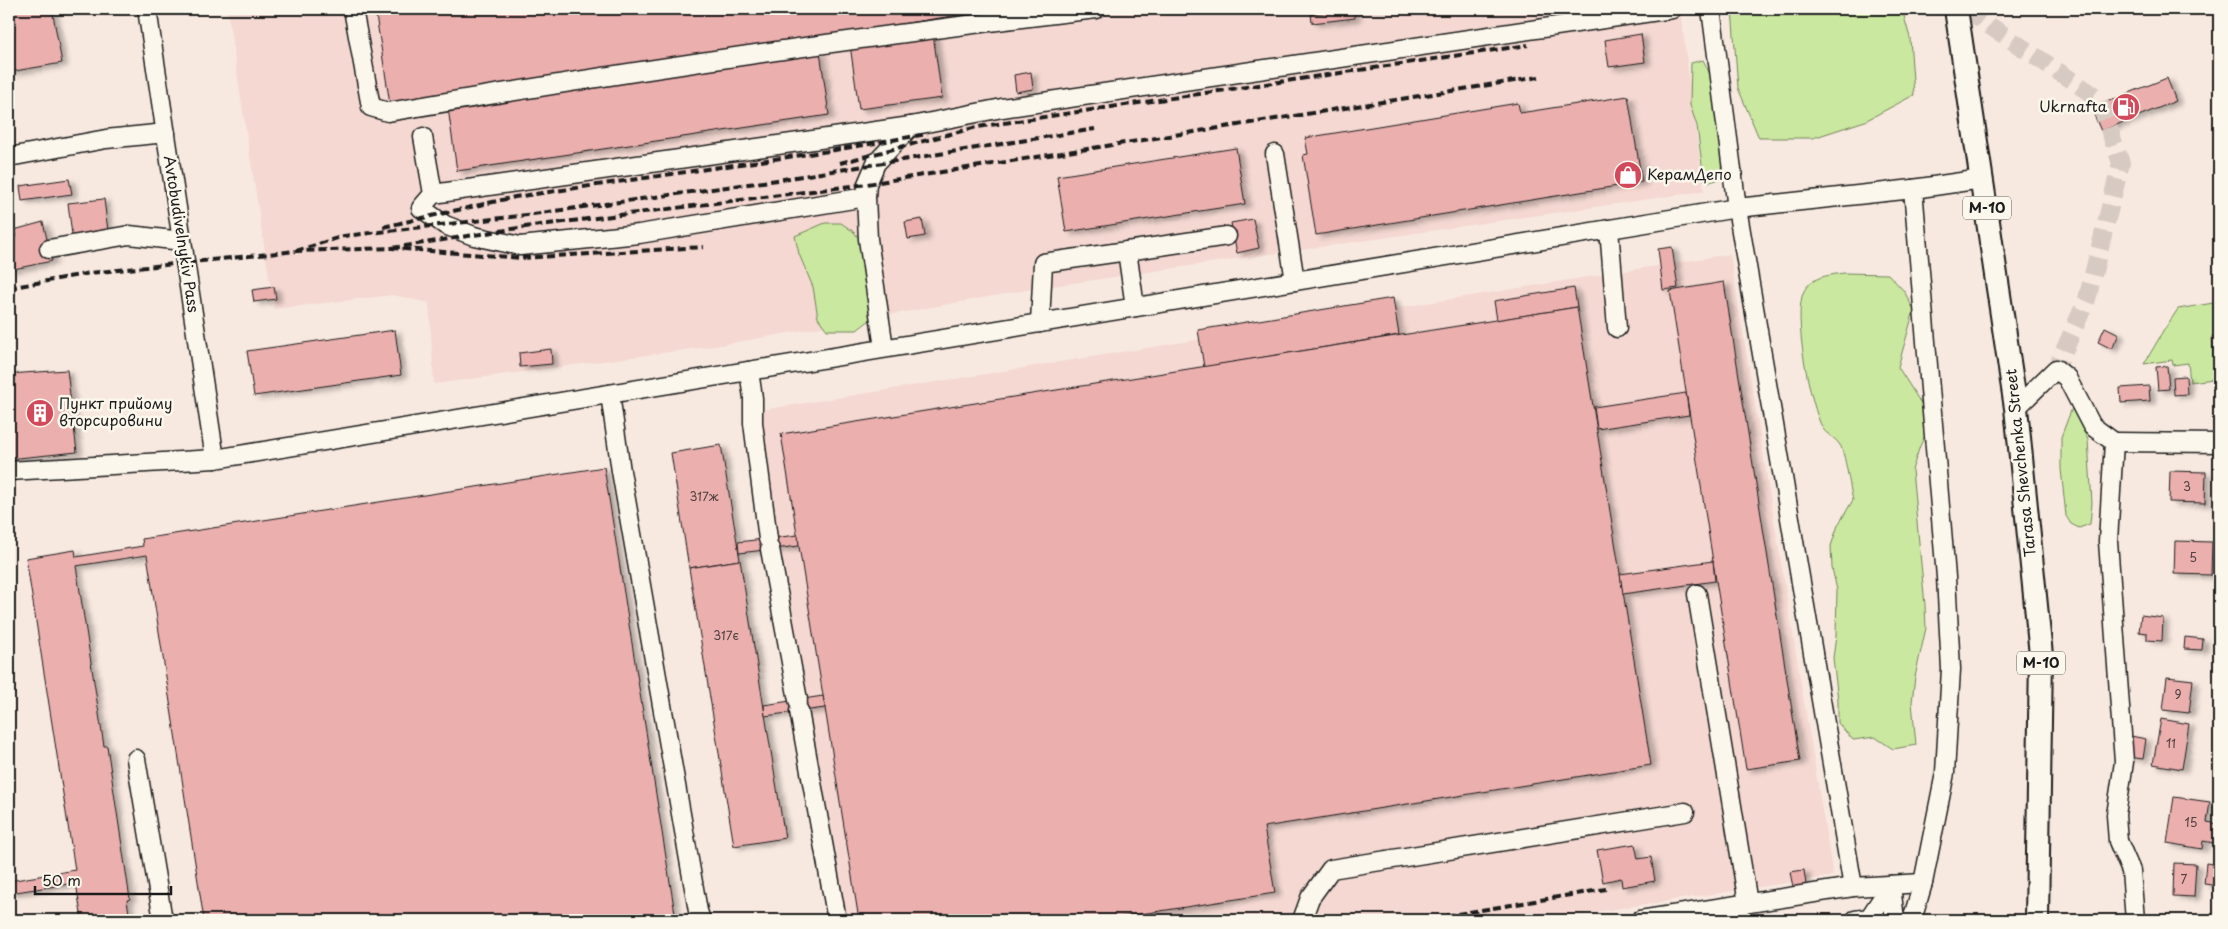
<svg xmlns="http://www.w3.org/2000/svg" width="2228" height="929" viewBox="0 0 2228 929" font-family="'Playpen Sans',sans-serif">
	<defs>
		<filter id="shadow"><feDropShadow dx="5.5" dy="3" stdDeviation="2.5" flood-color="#0004"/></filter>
	</defs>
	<rect width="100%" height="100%" fill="#f8e9e0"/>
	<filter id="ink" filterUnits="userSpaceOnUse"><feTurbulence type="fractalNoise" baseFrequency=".02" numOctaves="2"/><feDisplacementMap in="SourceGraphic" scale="10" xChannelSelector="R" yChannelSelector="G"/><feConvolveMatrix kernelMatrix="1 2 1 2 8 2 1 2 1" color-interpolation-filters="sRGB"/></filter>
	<g filter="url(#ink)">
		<g fill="#f4d8d1">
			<path d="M 227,9 L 1680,9 L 1704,191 L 1032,289 L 721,345 L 434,384 L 429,303 L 393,295 L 274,309 Z"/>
			<path d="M 1730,254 L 1833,876 L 1542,920 L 1309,920 L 1306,916 L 1277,920 L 832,920 L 750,412 Z"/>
		</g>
		<g fill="#cae89f" stroke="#73825e">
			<path d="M 1732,9 L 1902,9 L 1910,38 L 1914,95 L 1865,121 L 1813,138 L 1759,138 L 1738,88 Z"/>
			<path d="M 1703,60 C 1720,88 1725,147 1720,179 L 1710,182 L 1704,180 L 1697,126 L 1690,105 L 1691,63 Z"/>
			<path d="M 825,223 L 841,223 L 854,232 L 863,244 L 872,306 L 870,320 L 857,330 L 827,330 L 818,318 L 813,287 L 799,254 L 795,236 Z"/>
			<path d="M 1844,273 L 1888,274 L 1904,291 L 1914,310 L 1898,367 L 1922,405 L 1930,426 L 1920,446 L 1912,470 L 1925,605 L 1926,628 L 1915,677 L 1912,702 L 1916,745 L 1893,749 L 1875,737 L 1853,740 L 1838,723 L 1838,700 L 1833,658 L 1836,636 L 1837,590 L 1832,568 L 1831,546 L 1838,525 L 1853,500 C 1850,489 1845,452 1840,445 C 1836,438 1827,435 1823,429 C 1810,405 1792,315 1804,291 C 1812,276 1830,275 1844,273 Z"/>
			<path d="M 2219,302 L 2219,335 L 2212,336 L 2214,379 L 2190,382 L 2188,363 L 2173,365 L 2172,360 L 2144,364 L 2164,330 L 2178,309 Z"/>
			<path d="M 2072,408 L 2088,440 L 2092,503 L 2090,524 L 2079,528 L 2071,524 L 2066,516 L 2061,469 L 2061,437 Z"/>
		</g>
		<g fill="#ebafae" stroke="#1c1c1c" filter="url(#shadow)">
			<path d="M 9,9 L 52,9 L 62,63 L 9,72 Z"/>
			<path d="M 375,9 L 997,9 L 390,104 Z"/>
			<path d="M 1354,9 L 1355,18 L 1312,23 L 1311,14 Z"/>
			<path d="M 933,34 L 942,98 L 859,109 L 850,45 Z"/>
			<path d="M 1641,34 L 1645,62 L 1609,67 L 1605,40 Z"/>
			<path d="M 820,52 L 829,115 L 457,171 L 448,108 Z"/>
			<path d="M 1031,72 L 1033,89 L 1016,92 L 1014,75 Z"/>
			<path d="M 2167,78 L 2176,101 L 2101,131 L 2091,108 Z"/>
			<path d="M 1628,96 L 1642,182 L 1316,235 L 1303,155 L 1308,154 L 1305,138 L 1518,103 L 1520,113 Z"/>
			<path d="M 1236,148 L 1245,204 L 1066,232 L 1057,176 Z"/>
			<path d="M 69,179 L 72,194 L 22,201 L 20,186 Z"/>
			<path d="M 104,199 L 109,239 L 73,243 L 68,203 Z"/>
			<path d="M 922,219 L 925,236 L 908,239 L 905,222 Z"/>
			<path d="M 1253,219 L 1259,248 L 1237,253 L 1231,223 Z"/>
			<path d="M 43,222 L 52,261 L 9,270 L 9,238 L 16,237 L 14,230 Z"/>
			<path d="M 1672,247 L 1678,288 L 1663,290 L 1658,249 Z"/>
			<path d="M 1724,282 L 1800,761 L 1746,769 L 1670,291 Z"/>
			<path d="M 274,287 L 276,299 L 254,302 L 252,290 Z"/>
			<path d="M 1574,288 L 1577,307 L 1497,320 L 1494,301 Z"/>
			<path d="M 1393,298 L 1399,335 L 1204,367 L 1198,330 Z"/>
			<path d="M 1577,307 L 1651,765 L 1264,827 L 1275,893 L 1103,920 L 859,920 L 781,434 Z"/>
			<path d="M 2105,327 L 2119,334 L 2112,349 L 2098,342 Z"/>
			<path d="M 395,330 L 401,375 L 254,396 L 247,351 Z"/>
			<path d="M 2215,338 L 2219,338 L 2219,369 L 2217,369 Z"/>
			<path d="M 551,349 L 552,364 L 520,367 L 519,353 Z"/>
			<path d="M 2167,366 L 2169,389 L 2158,390 L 2156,367 Z"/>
			<path d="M 67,370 L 77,452 L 9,459 L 9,374 Z"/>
			<path d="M 2186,376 L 2187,394 L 2174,395 L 2173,377 Z"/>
			<path d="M 2149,386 L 2150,401 L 2121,403 L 2120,388 Z"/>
			<path d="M 2217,386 L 2219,386 L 2219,408 L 2218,408 Z"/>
			<path d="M 1686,393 L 1689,415 L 1597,429 L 1594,407 Z"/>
			<path d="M 721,445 L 740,560 L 689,568 L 671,453 Z"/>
			<path d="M 2218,452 L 2219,452 L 2219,480 L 2216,480 Z"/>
			<path d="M 604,467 L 676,920 L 204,920 L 147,555 L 76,566 L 104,746 L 107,746 L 130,899 L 127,900 L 130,920 L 82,920 L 76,883 L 9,893 L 9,881 L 75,870 L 26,558 L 75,550 L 76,557 L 143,546 L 142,539 Z"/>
			<path d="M 2170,471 L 2206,472 L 2205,503 L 2169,502 Z"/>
			<path d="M 798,535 L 799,546 L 739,553 L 738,542 Z"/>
			<path d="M 2175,541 L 2212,542 L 2211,575 L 2174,574 Z"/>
			<path d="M 740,560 L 785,838 L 734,846 L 689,568 Z"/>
			<path d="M 1713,561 L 1715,581 L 1623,594 L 1620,574 Z"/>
			<path d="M 2141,615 L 2163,618 L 2162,641 L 2147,640 L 2147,633 L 2139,632 Z"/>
			<path d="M 2185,637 L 2203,639 L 2202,650 L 2184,649 Z"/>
			<path d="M 2167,677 L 2193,680 L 2189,713 L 2163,710 Z"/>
			<path d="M 823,696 L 825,708 L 765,716 L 764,705 Z"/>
			<path d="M 2161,719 L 2189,724 L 2182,769 L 2153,764 Z"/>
			<path d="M 2131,736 L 2146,739 L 2143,759 L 2128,757 Z"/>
			<path d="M 2174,797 L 2210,802 L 2207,822 L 2219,824 L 2219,844 L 2203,841 L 2202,849 L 2167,843 Z"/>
			<path d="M 1635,844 L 1638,859 L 1651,857 L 1655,881 L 1622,887 L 1621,878 L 1603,882 L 1597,850 Z"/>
			<path d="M 2174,863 L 2196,864 L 2194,897 L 2173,896 Z"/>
			<path d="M 2206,863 L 2219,865 L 2219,886 L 2204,884 Z"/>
			<path d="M 1804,870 L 1806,885 L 1793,887 L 1790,872 Z"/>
			<path d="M 1820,915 L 1821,920 L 1779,920 Z"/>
			<path d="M 1739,917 L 1740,920 L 1720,920 L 1734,918 Z"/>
		</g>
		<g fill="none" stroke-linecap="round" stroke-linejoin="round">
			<path stroke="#d7cac3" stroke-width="18" stroke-dasharray="18 9" stroke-linecap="butt" d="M 1968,9 L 1990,26 L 2098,98 L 2121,163 L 2087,299 L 2056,369"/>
			<defs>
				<g id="minor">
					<path d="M 147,9 L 215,459"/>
					<path d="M 353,9 L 371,107 L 388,112 C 623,72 859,37 1096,9"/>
					<path d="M 1711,9 L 1737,208 L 1853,887"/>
					<path d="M 423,137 L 433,194 L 421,208 L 445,225 L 474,236 L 520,246 L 639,234 L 866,197 L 867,184 L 876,163 L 911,126 L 1002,108 L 1672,9"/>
					<path d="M 1275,154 L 1295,281"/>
					<path d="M 9,157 L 106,139 L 166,133"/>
					<path d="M 433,194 L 911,126"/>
					<path d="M 866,197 L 868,239 L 884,348"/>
					<path d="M 1609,229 L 1617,328"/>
					<path d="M 49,249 L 129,235 L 182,241"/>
					<path d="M 1135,307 L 1127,251 L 1227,236"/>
					<path d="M 1040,323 L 1043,263 L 1127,251"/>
					<path d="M 749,371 L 753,398 L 753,423 L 768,539"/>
					<path d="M 610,394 L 621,471 L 698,911 L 701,920"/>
					<path d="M 2016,408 L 2056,369 L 2067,378 L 2092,426 L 2114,442"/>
					<path d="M 2114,442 L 2108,541 L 2124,762 L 2116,815 L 2118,841 L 2131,871 L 2135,920"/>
					<path d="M 2114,442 L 2219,443"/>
					<path d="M 9,471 L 215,459 L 1737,208 L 1913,189 L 1982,179"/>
					<path d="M 770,549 L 798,700"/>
					<path d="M 1697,594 L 1748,903"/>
					<path d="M 799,711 L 837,920"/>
					<path d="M 136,759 L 163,920"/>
					<path d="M 1891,885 L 1895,920"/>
					<path d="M 1302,920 L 1310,898 L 1331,869 L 1685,812"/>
					<path d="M 1640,920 L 1853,887 L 1923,883"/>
					<path d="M 1855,920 L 1869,918 L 1891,885"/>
					<path d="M 1912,920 L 1923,883 L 1945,773 L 1951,669 L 1946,577 L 1913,189"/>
				</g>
				<path id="major" d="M 1956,9 L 2016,408 L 2041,655 L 2037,920"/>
			</defs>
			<use href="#minor" stroke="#1c1c1c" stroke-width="21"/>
			<use href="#major" stroke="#1c1c1c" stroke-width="26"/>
			<use href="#minor" stroke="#fbf7ec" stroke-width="18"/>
			<use href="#major" stroke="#fbf7ec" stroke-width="22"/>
			<g stroke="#1c1c1c" stroke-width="4" stroke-dasharray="8 4" stroke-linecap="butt">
				<path d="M 840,163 L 977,127 L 1528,45"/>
				<path d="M 383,227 L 515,197 L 829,151 L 927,134"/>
				<path d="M 392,248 L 525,227 L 867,184 L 1539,77"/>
				<path d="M 296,251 L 344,236 L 519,216 L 777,180 L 1095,129"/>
				<path d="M 9,288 L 90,273 L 296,251 L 392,248 L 522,258 L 704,247"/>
				<path d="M 1422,920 L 1606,889"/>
			</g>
		</g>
	</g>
	<defs>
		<symbol id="fuel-disc" viewBox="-11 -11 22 22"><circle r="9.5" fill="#d1495b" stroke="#fbf7ec"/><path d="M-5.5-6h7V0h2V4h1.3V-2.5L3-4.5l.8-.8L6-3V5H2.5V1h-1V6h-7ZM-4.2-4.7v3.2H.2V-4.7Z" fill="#fff"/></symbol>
		<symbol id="shop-disc" viewBox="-11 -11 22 22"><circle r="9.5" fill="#d1495b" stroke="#fbf7ec"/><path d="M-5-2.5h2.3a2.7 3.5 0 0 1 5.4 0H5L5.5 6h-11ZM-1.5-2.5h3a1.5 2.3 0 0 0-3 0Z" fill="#fff"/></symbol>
		<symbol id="building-disc" viewBox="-11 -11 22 22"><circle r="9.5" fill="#d1495b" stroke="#fbf7ec"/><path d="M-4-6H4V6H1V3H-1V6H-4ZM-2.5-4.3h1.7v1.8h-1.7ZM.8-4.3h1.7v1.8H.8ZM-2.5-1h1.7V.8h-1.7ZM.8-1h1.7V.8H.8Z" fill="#fff"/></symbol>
	</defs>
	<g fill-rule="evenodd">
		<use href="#fuel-disc" x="2110" y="91" width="32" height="32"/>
		<use href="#shop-disc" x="1612" y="159" width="32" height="32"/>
		<use href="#building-disc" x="24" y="397" width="32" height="32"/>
	</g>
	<g text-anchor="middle" stroke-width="5" stroke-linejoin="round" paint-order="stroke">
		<g font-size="12" fill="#504140">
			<text x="2187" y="491">3</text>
			<text x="704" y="501">317ж</text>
			<text x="2193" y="562">5</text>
			<text x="726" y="640">317є</text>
			<text x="2178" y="699">9</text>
			<text x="2171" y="748">11</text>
			<text x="2191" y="827">15</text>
			<text x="2184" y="884">7</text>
		</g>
		<g fill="#fbf7ec" stroke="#5f5e5a" stroke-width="1">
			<rect x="1963" y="196.5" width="48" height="23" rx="4"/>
			<rect x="2017" y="651.5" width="48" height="23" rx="4"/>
		</g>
		<g font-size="14" font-weight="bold" fill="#1c1c1c">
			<text x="1987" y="213">М-10</text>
			<text x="2041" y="668">М-10</text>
		</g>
		<g font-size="15" fill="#1c1c1c" stroke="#fbf7ec" text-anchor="start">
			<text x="2107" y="112" text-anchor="end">Ukrnafta</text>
			<text x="1647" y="180">КерамДепо</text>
			<text x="59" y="409">Пункт прийому<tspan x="59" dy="17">вторсировини</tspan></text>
		</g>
		<g font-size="15" fill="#1c1c1c" stroke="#fbf7ec">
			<text transform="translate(181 234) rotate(81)" y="5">Avtobudivelnykiv Pass</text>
			<text transform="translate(2021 463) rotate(-96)" y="5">Tarasa Shevchenka Street</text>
		</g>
	</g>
	<rect width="2228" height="929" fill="none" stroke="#fbf7ec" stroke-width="30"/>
	<rect x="15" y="15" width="2198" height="899" fill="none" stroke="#1c1c1c" stroke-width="2" filter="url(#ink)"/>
	<path d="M35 886v8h136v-8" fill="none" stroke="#1c1c1c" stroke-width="2.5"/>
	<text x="42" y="886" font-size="15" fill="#1c1c1c" stroke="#fbf7ec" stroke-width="4" paint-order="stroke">50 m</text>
</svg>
